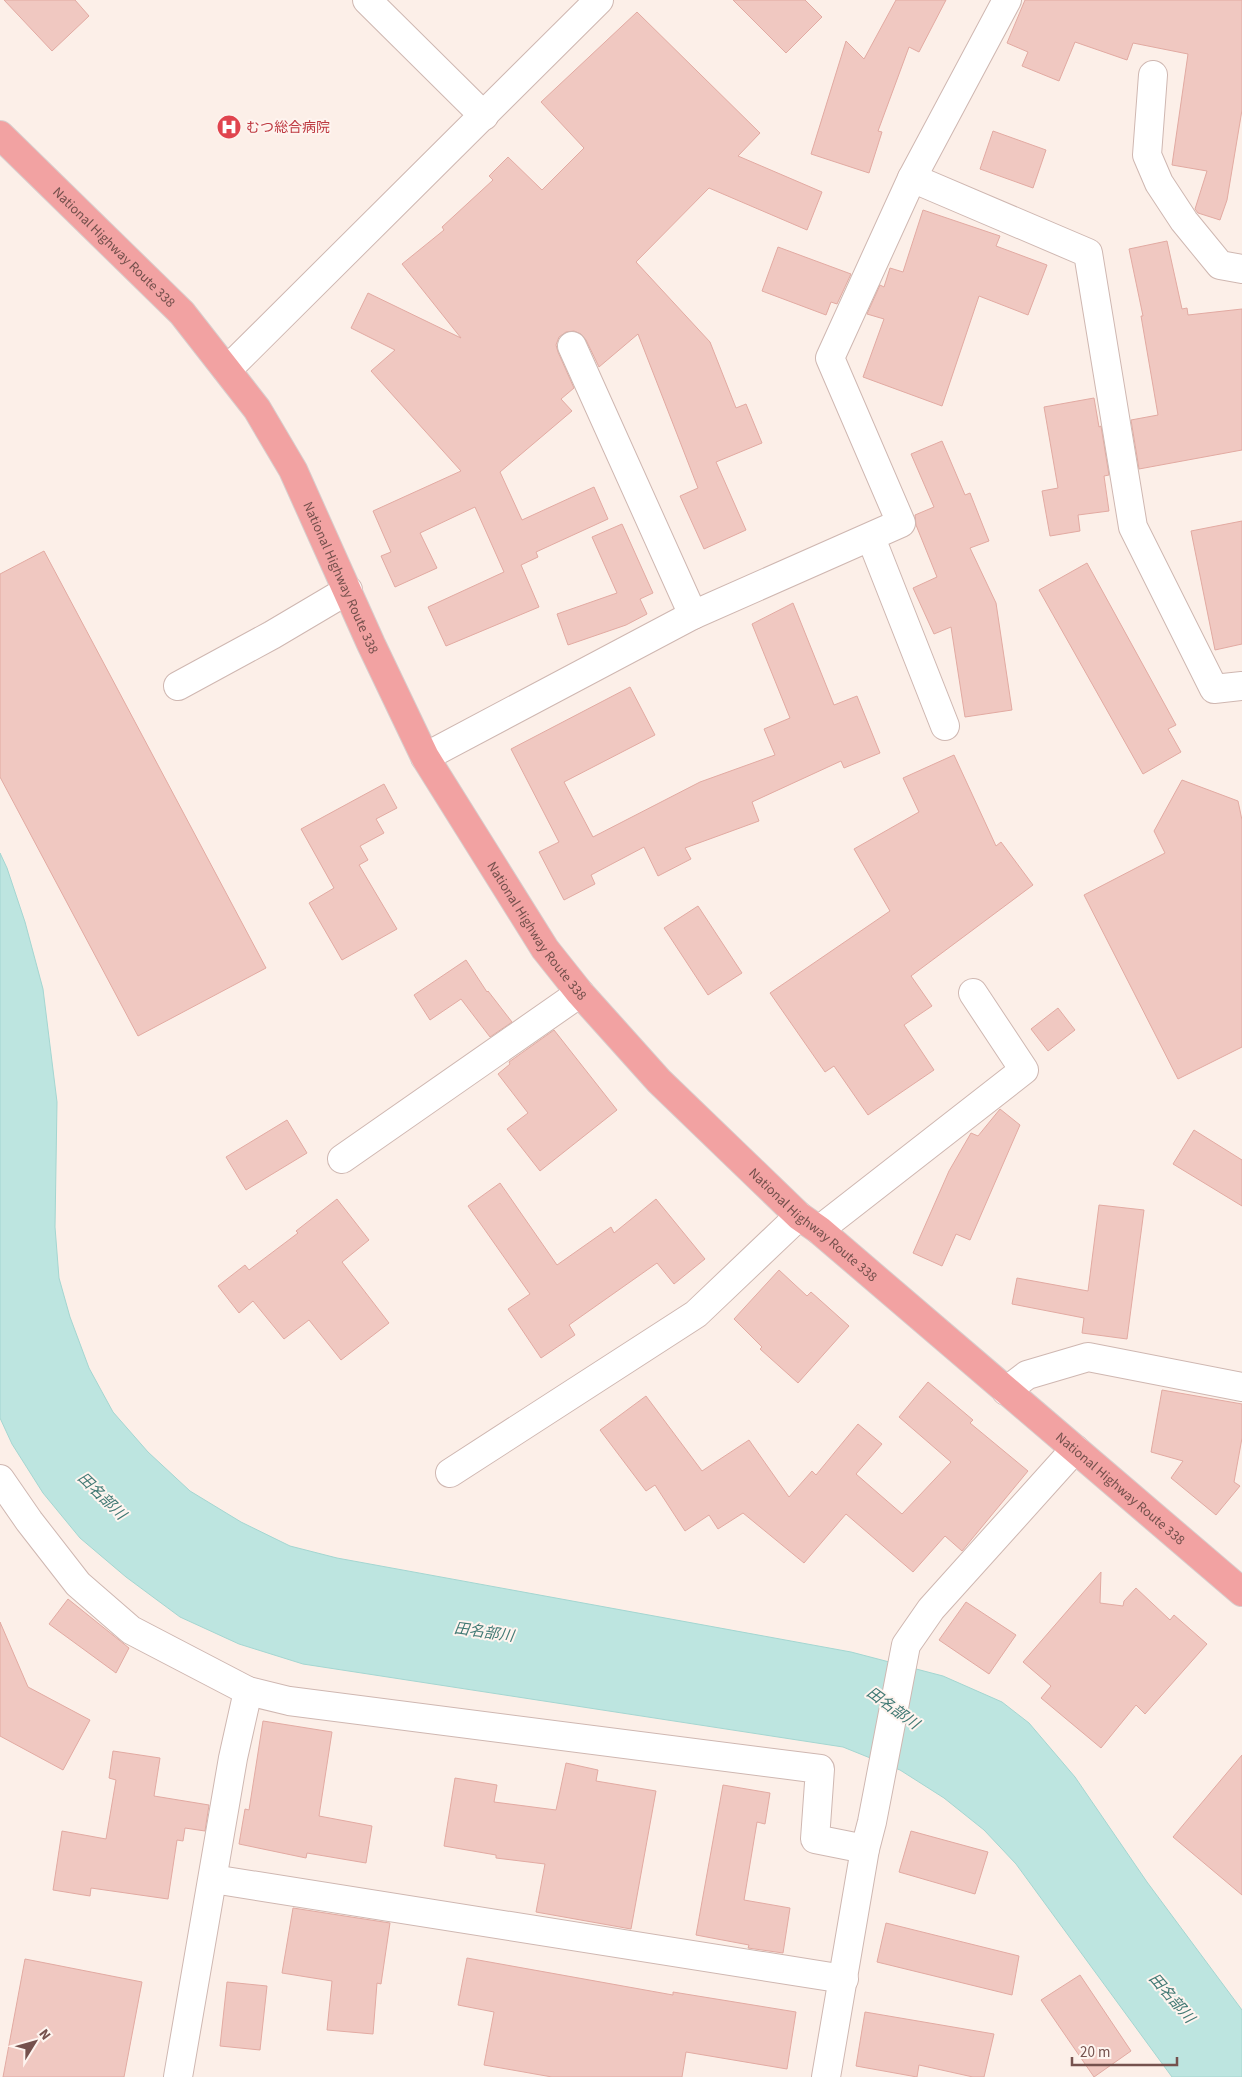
<svg xmlns="http://www.w3.org/2000/svg" width="1242" height="2077" viewBox="0 0 1242 2077" font-family="'Source Sans 3','Noto Sans JP',sans-serif">
	<rect width="100%" height="100%" fill="#fcefe8"/>
	<path fill="#bde5e0" stroke="#a4d6d1" d="M 0,853 L 7,868 L 25,922 L 43,989 L 57,1102 L 55,1227 L 59,1278 L 70,1317 L 89,1368 L 113,1412 L 148,1452 L 190,1491 L 241,1522 L 290,1546 L 337,1558 L 851,1652 L 943,1676 L 1002,1702 L 1029,1723 L 1075,1777 L 1147,1882 L 1242,2010 L 1242,2077 L 1172,2077 L 1016,1864 L 984,1830 L 944,1798 L 900,1770 L 843,1747 L 303,1664 L 239,1644 L 180,1617 L 126,1577 L 80,1538 L 43,1493 L 12,1444 L 0,1418 Z"/>
	<g fill="#f0c8c1" stroke="#e2aaa2">
		<path d="M 4,0 L 75,0 L 89,16 L 52,51 Z"/>
		<path d="M 733,0 L 805,0 L 822,17 L 786,53 Z"/>
		<path d="M 896,0 L 946,0 L 919,52 L 909,47 L 878,131 L 882,132 L 869,173 L 811,154 L 846,41 L 864,59 Z"/>
		<path d="M 1025,0 L 1242,0 L 1242,110 L 1227,200 L 1220,220 L 1198,213 L 1195,209 L 1207,171 L 1172,165 L 1188,54 L 1133,43 L 1127,60 L 1075,42 L 1059,81 L 1022,66 L 1028,52 L 1007,43 Z"/>
		<path d="M 637,12 L 760,133 L 738,156 L 822,192 L 807,230 L 709,188 L 636,262 L 710,342 L 736,408 L 746,404 L 762,443 L 716,462 L 746,530 L 704,549 L 680,496 L 698,488 L 638,334 L 599,367 L 586,340 L 581,334 L 574,331 L 566,332 L 559,337 L 556,345 L 558,352 L 574,388 L 561,399 L 572,411 L 500,472 L 522,520 L 594,487 L 608,519 L 536,552 L 538,557 L 521,565 L 539,607 L 446,646 L 428,607 L 504,572 L 475,507 L 420,533 L 437,568 L 395,587 L 381,556 L 391,552 L 373,511 L 461,471 L 371,371 L 395,350 L 351,328 L 368,293 L 461,338 L 402,264 L 444,230 L 442,227 L 493,180 L 489,176 L 508,157 L 542,190 L 584,148 L 541,102 Z"/>
		<path d="M 993,131 L 1046,150 L 1033,188 L 980,169 Z"/>
		<path d="M 923,210 L 1000,236 L 996,246 L 1047,265 L 1028,315 L 979,296 L 942,406 L 863,377 L 884,319 L 867,314 L 880,285 L 884,287 L 890,268 L 903,272 Z"/>
		<path d="M 1167,241 L 1182,309 L 1187,308 L 1188,315 L 1242,309 L 1242,450 L 1139,469 L 1131,420 L 1158,415 L 1141,316 L 1143,316 L 1129,249 Z"/>
		<path d="M 778,247 L 851,274 L 837,304 L 831,302 L 826,315 L 762,291 Z"/>
		<path d="M 1094,398 L 1099,427 L 1101,426 L 1109,475 L 1104,476 L 1109,511 L 1078,515 L 1080,531 L 1050,536 L 1042,491 L 1058,488 L 1044,407 Z"/>
		<path d="M 942,441 L 965,495 L 970,493 L 989,541 L 970,548 L 996,603 L 1012,710 L 965,717 L 951,627 L 934,634 L 913,588 L 937,577 L 916,525 L 915,515 L 934,507 L 911,454 Z"/>
		<path d="M 1242,521 L 1242,644 L 1215,650 L 1191,531 Z"/>
		<path d="M 622,524 L 653,593 L 640,599 L 647,614 L 626,625 L 568,645 L 557,614 L 617,593 L 592,537 Z"/>
		<path d="M 44,551 L 266,968 L 138,1036 L 0,777 L 0,574 Z"/>
		<path d="M 1087,563 L 1176,725 L 1168,729 L 1181,752 L 1143,774 L 1039,590 Z"/>
		<path d="M 793,603 L 834,705 L 857,696 L 880,753 L 844,768 L 841,761 L 752,802 L 759,821 L 685,848 L 691,859 L 658,876 L 644,847 L 591,875 L 595,884 L 564,900 L 539,852 L 559,842 L 511,749 L 630,687 L 655,735 L 564,782 L 593,837 L 700,782 L 775,755 L 764,729 L 790,718 L 752,624 Z"/>
		<path d="M 954,755 L 996,846 L 1001,842 L 1033,885 L 911,976 L 932,1006 L 904,1025 L 934,1070 L 868,1115 L 834,1066 L 825,1072 L 770,993 L 890,911 L 854,849 L 919,812 L 903,778 Z"/>
		<path d="M 1182,780 L 1238,801 L 1242,820 L 1242,1047 L 1178,1079 L 1084,895 L 1165,853 L 1154,831 Z"/>
		<path d="M 384,784 L 397,808 L 376,819 L 384,833 L 360,846 L 368,860 L 359,865 L 397,929 L 342,960 L 309,903 L 334,888 L 301,829 Z"/>
		<path d="M 698,906 L 742,973 L 708,995 L 664,928 Z"/>
		<path d="M 466,960 L 487,992 L 488,991 L 512,1022 L 490,1037 L 461,999 L 430,1020 L 414,995 Z"/>
		<path d="M 1058,1008 L 1075,1030 L 1048,1051 L 1031,1029 Z"/>
		<path d="M 554,1030 L 617,1110 L 540,1171 L 507,1129 L 528,1113 L 498,1074 L 510,1064 L 509,1062 Z"/>
		<path d="M 1000,1109 L 1020,1125 L 970,1240 L 956,1234 L 942,1266 L 913,1253 L 949,1171 L 971,1133 L 978,1136 Z"/>
		<path d="M 287,1120 L 307,1153 L 246,1190 L 226,1157 Z"/>
		<path d="M 1194,1130 L 1242,1160 L 1242,1206 L 1173,1164 Z"/>
		<path d="M 500,1183 L 557,1265 L 611,1227 L 614,1233 L 656,1199 L 705,1259 L 674,1284 L 657,1263 L 569,1325 L 575,1335 L 541,1358 L 508,1309 L 530,1294 L 468,1206 Z"/>
		<path d="M 337,1199 L 369,1240 L 342,1262 L 389,1323 L 341,1360 L 309,1320 L 284,1339 L 253,1301 L 239,1313 L 218,1286 L 245,1265 L 249,1270 L 298,1233 L 296,1231 Z"/>
		<path d="M 1099,1205 L 1144,1210 L 1127,1339 L 1082,1333 L 1084,1318 L 1012,1304 L 1017,1278 L 1088,1291 Z"/>
		<path d="M 779,1270 L 807,1296 L 811,1292 L 849,1326 L 798,1383 L 760,1349 L 762,1347 L 734,1319 Z"/>
		<path d="M 928,1382 L 973,1420 L 970,1423 L 1028,1471 L 962,1551 L 945,1536 L 913,1572 L 846,1514 L 804,1563 L 743,1513 L 718,1529 L 709,1515 L 685,1531 L 655,1485 L 646,1491 L 600,1430 L 646,1396 L 702,1471 L 749,1440 L 789,1497 L 812,1471 L 816,1475 L 858,1424 L 882,1444 L 856,1474 L 902,1514 L 951,1462 L 899,1417 Z"/>
		<path d="M 1162,1390 L 1242,1404 L 1242,1438 L 1234,1482 L 1240,1486 L 1216,1515 L 1171,1478 L 1183,1461 L 1151,1452 Z"/>
		<path d="M 1101,1572 L 1100,1603 L 1123,1606 L 1124,1601 L 1136,1588 L 1170,1620 L 1174,1615 L 1207,1644 L 1145,1714 L 1136,1705 L 1101,1748 L 1041,1698 L 1051,1686 L 1023,1662 Z"/>
		<path d="M 68,1599 L 129,1648 L 116,1673 L 49,1624 Z"/>
		<path d="M 966,1602 L 1016,1635 L 989,1674 L 939,1640 Z"/>
		<path d="M 0,1622 L 28,1687 L 90,1720 L 63,1770 L 0,1736 Z"/>
		<path d="M 263,1721 L 332,1732 L 319,1816 L 372,1826 L 366,1863 L 307,1853 L 306,1858 L 239,1844 L 245,1809 L 249,1810 Z"/>
		<path d="M 113,1751 L 160,1758 L 154,1796 L 209,1805 L 205,1831 L 185,1828 L 183,1841 L 177,1840 L 168,1899 L 91,1888 L 90,1896 L 53,1890 L 62,1831 L 106,1839 L 116,1780 L 109,1778 Z"/>
		<path d="M 1242,1755 L 1242,1895 L 1173,1837 Z"/>
		<path d="M 566,1763 L 598,1770 L 596,1781 L 656,1791 L 631,1929 L 536,1912 L 545,1864 L 496,1858 L 496,1855 L 444,1846 L 455,1778 L 497,1785 L 494,1802 L 556,1810 Z"/>
		<path d="M 723,1785 L 770,1793 L 765,1824 L 757,1822 L 744,1900 L 790,1908 L 783,1953 L 748,1948 L 749,1945 L 696,1935 Z"/>
		<path d="M 911,1831 L 988,1852 L 975,1894 L 899,1872 Z"/>
		<path d="M 293,1908 L 390,1923 L 381,1984 L 377,1983 L 373,2034 L 327,2030 L 332,1981 L 282,1973 Z"/>
		<path d="M 886,1923 L 1019,1956 L 1012,1995 L 877,1962 Z"/>
		<path d="M 467,1958 L 673,1995 L 673,1992 L 796,2012 L 787,2069 L 686,2052 L 682,2077 L 552,2077 L 484,2065 L 494,2012 L 458,2005 Z"/>
		<path d="M 25,1959 L 142,1982 L 124,2077 L 3,2077 Z"/>
		<path d="M 1080,1975 L 1131,2051 L 1094,2077 L 1041,2000 Z"/>
		<path d="M 227,1982 L 267,1986 L 260,2050 L 220,2046 Z"/>
		<path d="M 865,2012 L 994,2034 L 984,2077 L 973,2077 L 919,2065 L 917,2077 L 856,2066 Z"/>
	</g>
	<g fill="none" stroke-linecap="round" stroke-linejoin="round">
		<defs>
			<g id="minor">
				<path d="M 367,0 L 484,116"/>
				<path d="M 1153,75 L 1147,155 L 1159,183 L 1184,221 L 1220,265 L 1242,269"/>
				<path d="M 912,178 L 1088,253 L 1133,527 L 1214,689 L 1242,686"/>
				<path d="M 572,346 L 693,615"/>
				<path d="M 227,370 L 599,0"/>
				<path d="M 871,538 L 945,726"/>
				<path d="M 178,686 L 272,635 L 348,590"/>
				<path d="M 425,757 L 693,615 L 901,523 L 830,358 L 912,178 L 1007,0"/>
				<path d="M 342,1159 L 580,993"/>
				<path d="M 819,1230 L 1024,1070 L 973,993"/>
				<path d="M 1006,1391 L 1027,1375 L 1088,1357 L 1242,1387"/>
				<path d="M 450,1473 L 696,1314 L 799,1216"/>
				<path d="M 0,1479 L 29,1521 L 78,1584 L 131,1630 L 248,1691 L 289,1701 L 820,1769 L 815,1839 L 865,1849"/>
				<path d="M 213,1879 L 844,1979"/>
				<path d="M 178,2077 L 233,1758 L 248,1691"/>
				<path d="M 826,2077 L 865,1849 L 872,1822 L 906,1645 L 931,1609 L 1075,1449"/>
			</g>
			<g id="highway">
				<path id="s1" d="M 0,135 L 182,313 L 257,409 L 293,470 L 371,644 L 425,757 L 545,949 L 580,993 L 659,1081 L 799,1216 L 819,1230 L 1242,1592"/>
			</g>
		</defs>
		<use href="#minor" stroke="#cfb7b1" stroke-width="30"/>
		<use href="#highway" stroke="#d8cecd" stroke-width="30"/>
		<use href="#minor" stroke="#fff" stroke-width="28"/>
		<use href="#highway" stroke="#f2a2a2" stroke-width="28"/>
	</g>
	<defs>
		<symbol id="hospital-disc" viewBox="-11 -11 22 22"><circle r="9.5" fill="#e0444e" stroke="#fef4ef"/><path d="M-5-5h3v3.5h4V-5h3V5h-3V1.5h-4V5h-3Z" fill="#fff"/></symbol>
	</defs>
	<g fill-rule="evenodd">
		<use href="#hospital-disc" x="215" y="113" width="28" height="28"/>
	</g>
	<g text-anchor="middle" stroke-width="4" stroke-linejoin="round" paint-order="stroke">
		<g font-size="14" fill="#be3a42" stroke="#fef4ef" text-anchor="start">
			<text x="246" y="132">むつ総合病院</text>
		</g>
		<g font-size="14" fill="#75514d" stroke="#fef4ef">
			<text dy="5" stroke="none"><textPath href="#s1" startOffset="160">National Highway Route 338</textPath></text>
			<text dy="5" stroke="none"><textPath href="#s1" startOffset="565">National Highway Route 338</textPath></text>
			<text dy="5" stroke="none"><textPath href="#s1" startOffset="970">National Highway Route 338</textPath></text>
			<text dy="5" stroke="none"><textPath href="#s1" startOffset="1375">National Highway Route 338</textPath></text>
			<text dy="5" stroke="none"><textPath href="#s1" startOffset="1780">National Highway Route 338</textPath></text>
		</g>
		<g font-size="15" font-style="italic" fill="#417974" stroke="#fef4ef">
			<text transform="translate(102 1496) rotate(44)" y="5">田名部川</text>
			<text transform="translate(484 1632) rotate(8)" y="5">田名部川</text>
			<text transform="translate(893 1708) rotate(36)" y="5">田名部川</text>
			<text transform="translate(1172 1998) rotate(49)" y="5">田名部川</text>
		</g>
	</g>
	<g transform="translate(35 2042) rotate(53)" stroke="#fef4ef" stroke-width="4" paint-order="stroke">
	<path d="M0-4L9 19L0 12L-9 19Z" fill="#75514d"/>
	<text y="-8" font-size="14" font-weight="bold" text-anchor="middle" fill="#75514d">N</text>
	</g>
	<path d="M1072 2057v8h105v-8" fill="none" stroke="#75514d" stroke-width="2.5"/>
	<text x="1080" y="2057" font-size="15" fill="#75514d" stroke="#fef4ef" stroke-width="4" paint-order="stroke">20 m</text>
</svg>
